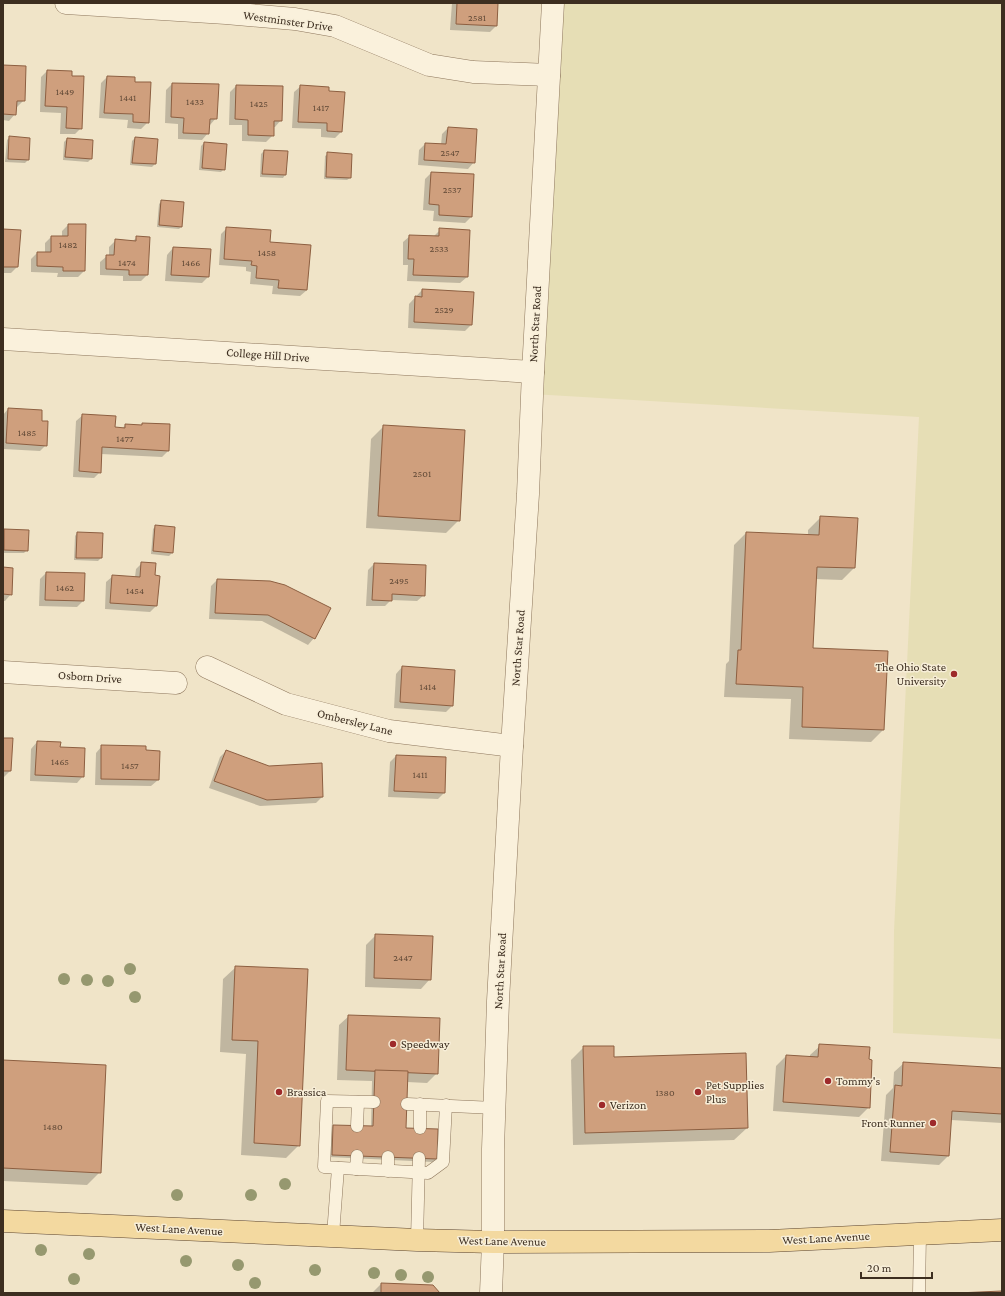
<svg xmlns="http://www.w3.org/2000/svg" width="1005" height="1296" viewBox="0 0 1005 1296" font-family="'Crimson Pro',serif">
	<rect width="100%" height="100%" fill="#f0e4c8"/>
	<path fill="#e6deb5" d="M 553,3 L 1002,3 L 1002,1039 L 893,1033 L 894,931 L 919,417 L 532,394 Z"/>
	<g fill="#0003">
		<path d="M 452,3 L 497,3 L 496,26 L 490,32 L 450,30 Z"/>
		<path d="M 3,66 L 24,100 L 17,107 L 15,107 L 15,114 L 9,121 L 3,120 Z"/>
		<path d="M 47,71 L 81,128 L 75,134 L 60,134 L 61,113 L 40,112 L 41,77 Z"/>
		<path d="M 107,77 L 134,83 L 148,122 L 141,129 L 127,128 L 128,120 L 99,118 L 101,83 Z"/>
		<path d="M 172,84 L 216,118 L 210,125 L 209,125 L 208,133 L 202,140 L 178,139 L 178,124 L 165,123 L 166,90 Z"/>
		<path d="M 236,86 L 281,120 L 275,127 L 273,127 L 273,135 L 266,142 L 242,141 L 242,125 L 229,125 L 230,92 Z"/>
		<path d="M 301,86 L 328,92 L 344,93 L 341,132 L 335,138 L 321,137 L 321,129 L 292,128 L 294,92 Z"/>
		<path d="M 448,128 L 474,162 L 468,169 L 418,165 L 419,150 L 425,144 L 441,145 L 442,134 Z"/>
		<path d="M 10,137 L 28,160 L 25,163 L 5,162 L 7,140 Z"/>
		<path d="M 135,138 L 155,164 L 152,167 L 130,165 L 132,141 Z"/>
		<path d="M 67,139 L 91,159 L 88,162 L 63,160 L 64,142 Z"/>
		<path d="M 204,143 L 224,169 L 221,172 L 199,170 L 201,146 Z"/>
		<path d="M 264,151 L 287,152 L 285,175 L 283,178 L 260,177 L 261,154 Z"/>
		<path d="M 328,154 L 350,178 L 347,180 L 324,179 L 325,156 Z"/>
		<path d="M 431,173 L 471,217 L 465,223 L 433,221 L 434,211 L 423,210 L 425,179 Z"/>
		<path d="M 162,201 L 182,226 L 179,229 L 157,227 L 159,204 Z"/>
		<path d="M 68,225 L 84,271 L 78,277 L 57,277 L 58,273 L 31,272 L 31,259 L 37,253 L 45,253 L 45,243 L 51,237 L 62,237 L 62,231 Z"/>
		<path d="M 227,228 L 269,243 L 307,290 L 300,296 L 272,294 L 273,286 L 250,284 L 251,272 L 246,271 L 246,267 L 219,265 L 221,234 Z"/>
		<path d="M 3,230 L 17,267 L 11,273 L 3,273 Z"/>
		<path d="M 440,230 L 469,231 L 467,277 L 460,283 L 407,281 L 408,265 L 403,265 L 403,242 L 410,236 L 433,237 Z"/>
		<path d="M 137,237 L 149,238 L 147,275 L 141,281 L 123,281 L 123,276 L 100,275 L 100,262 L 107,256 L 109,256 L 109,247 L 116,240 L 133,241 Z"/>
		<path d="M 173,248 L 210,250 L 208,277 L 202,283 L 165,281 L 167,255 Z"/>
		<path d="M 422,290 L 471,325 L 465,331 L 408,328 L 409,304 Z"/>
		<path d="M 8,409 L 46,445 L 40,451 L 3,449 L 3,415 Z"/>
		<path d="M 83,415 L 114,428 L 122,429 L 125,425 L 140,426 L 142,424 L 169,425 L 168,451 L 162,457 L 101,454 L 100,472 L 94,478 L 73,477 L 76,421 Z"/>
		<path d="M 384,426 L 459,520 L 446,533 L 366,528 L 371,439 Z"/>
		<path d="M 821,517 L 854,568 L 842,580 L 815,579 L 812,649 L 883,730 L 871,742 L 789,739 L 791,699 L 724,697 L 726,664 L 729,661 L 734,545 L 746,533 L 808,535 L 808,530 Z"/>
		<path d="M 156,526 L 172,553 L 169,556 L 151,554 L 153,529 Z"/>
		<path d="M 5,530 L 27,550 L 24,553 L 3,553 L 3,532 Z"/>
		<path d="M 77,533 L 101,558 L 98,561 L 74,560 L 75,536 Z"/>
		<path d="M 142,563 L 154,576 L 156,606 L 150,612 L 105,609 L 106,582 L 113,576 L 135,577 L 136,569 Z"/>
		<path d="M 374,564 L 424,595 L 417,601 L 391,600 L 385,606 L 366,606 L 368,570 Z"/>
		<path d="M 3,568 L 11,594 L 5,601 L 3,601 Z"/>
		<path d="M 46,573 L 84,574 L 83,601 L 77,607 L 39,606 L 40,579 Z"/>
		<path d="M 217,580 L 270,582 L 329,609 L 314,638 L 308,645 L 262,621 L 209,619 L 211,586 Z"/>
		<path d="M 402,667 L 452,706 L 446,712 L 394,708 L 396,674 Z"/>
		<path d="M 3,739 L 10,771 L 4,777 L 3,777 Z"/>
		<path d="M 37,742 L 59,748 L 83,776 L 77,783 L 30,781 L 31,749 Z"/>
		<path d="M 102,746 L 159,752 L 158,780 L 151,786 L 95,785 L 96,753 Z"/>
		<path d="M 226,751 L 322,797 L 316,803 L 260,806 L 209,788 L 220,757 Z"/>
		<path d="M 396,756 L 444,793 L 438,799 L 388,797 L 390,762 Z"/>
		<path d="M 376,935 L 430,979 L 421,989 L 365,987 L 366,945 Z"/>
		<path d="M 236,967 L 299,1145 L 286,1158 L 241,1155 L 246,1054 L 220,1052 L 223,979 Z"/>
		<path d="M 349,1016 L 437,1073 L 427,1083 L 407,1082 L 405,1129 L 436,1159 L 433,1162 L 329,1157 L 330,1129 L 333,1126 L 371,1127 L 372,1081 L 337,1080 L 339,1025 Z"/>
		<path d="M 820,1046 L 869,1107 L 859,1117 L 773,1111 L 776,1066 L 786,1056 L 810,1058 L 810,1055 Z"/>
		<path d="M 584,1047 L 613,1058 L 747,1128 L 734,1140 L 573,1145 L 571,1060 Z"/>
		<path d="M 3,1061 L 100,1172 L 87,1185 L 3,1181 Z"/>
		<path d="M 904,1063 L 1002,1069 L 1002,1123 L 951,1120 L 948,1156 L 939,1165 L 881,1161 L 886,1095 L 893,1088 L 894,1072 Z"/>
		<path d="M 381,1284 L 439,1293 L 372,1293 Z"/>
	</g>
	<g fill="#cf9f7d" stroke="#8d5f41">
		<path d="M 457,3 L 498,3 L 497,26 L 456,24 Z"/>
		<path d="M 3,65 L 26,66 L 25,101 L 17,101 L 16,115 L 3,114 Z"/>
		<path d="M 47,70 L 72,71 L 72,76 L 84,76 L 82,129 L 66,128 L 67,107 L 45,106 Z"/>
		<path d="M 107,76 L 135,77 L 135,82 L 151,82 L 149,123 L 133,122 L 133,114 L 104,113 Z"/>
		<path d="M 172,83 L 219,84 L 217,119 L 210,119 L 209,134 L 183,133 L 184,118 L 171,117 Z"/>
		<path d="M 236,85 L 283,86 L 282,121 L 274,121 L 274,136 L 248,135 L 248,120 L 235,119 Z"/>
		<path d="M 300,85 L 329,87 L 329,91 L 345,92 L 342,132 L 327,131 L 327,123 L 298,122 Z"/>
		<path d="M 448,127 L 477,129 L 475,163 L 424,160 L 425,143 L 446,144 Z"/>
		<path d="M 9,136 L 30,138 L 29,160 L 8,159 Z"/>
		<path d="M 135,137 L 158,139 L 156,164 L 132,163 Z"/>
		<path d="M 67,138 L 93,140 L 92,159 L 65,157 Z"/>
		<path d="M 204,142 L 227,144 L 225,170 L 202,168 Z"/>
		<path d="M 264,150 L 288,151 L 286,175 L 262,174 Z"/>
		<path d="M 327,152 L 352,154 L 351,178 L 326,177 Z"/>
		<path d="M 431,172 L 474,174 L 472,217 L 439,215 L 439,205 L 429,204 Z"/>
		<path d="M 161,200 L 184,202 L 182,227 L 159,225 Z"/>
		<path d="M 68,224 L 86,224 L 85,271 L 63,271 L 63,267 L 37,266 L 37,252 L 51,252 L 51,236 L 68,236 Z"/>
		<path d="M 226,227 L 271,230 L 270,242 L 311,245 L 307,290 L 278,288 L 279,280 L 256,278 L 257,266 L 251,265 L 252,261 L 224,259 Z"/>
		<path d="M 439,228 L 470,230 L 468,277 L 413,275 L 414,259 L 408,259 L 409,235 L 439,236 Z"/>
		<path d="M 3,229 L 21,230 L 18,267 L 3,267 Z"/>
		<path d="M 136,236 L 150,237 L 148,275 L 129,275 L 129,270 L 106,269 L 106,255 L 114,255 L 115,239 L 136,241 Z"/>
		<path d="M 173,247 L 211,249 L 209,277 L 171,275 Z"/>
		<path d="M 422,289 L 474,292 L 472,325 L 414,322 L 415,296 L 422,297 Z"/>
		<path d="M 8,408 L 42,410 L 42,421 L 48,421 L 47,446 L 6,443 Z"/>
		<path d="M 82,414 L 116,416 L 115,427 L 125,428 L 125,424 L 142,425 L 142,423 L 170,424 L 169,451 L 102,447 L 101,473 L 79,471 Z"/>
		<path d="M 383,425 L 465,430 L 460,521 L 378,516 Z"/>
		<path d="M 820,516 L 858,518 L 855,568 L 817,567 L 813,648 L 888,651 L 884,730 L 802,727 L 803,687 L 736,684 L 738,650 L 741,650 L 746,532 L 819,535 Z"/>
		<path d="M 155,525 L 175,527 L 173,553 L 153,551 Z"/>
		<path d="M 4,529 L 29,530 L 28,551 L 4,550 Z"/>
		<path d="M 77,532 L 103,533 L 102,558 L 76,558 Z"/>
		<path d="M 141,562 L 156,563 L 155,575 L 160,576 L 157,606 L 110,603 L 112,575 L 140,577 Z"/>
		<path d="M 374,563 L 426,565 L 425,596 L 392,594 L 392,601 L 372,600 Z"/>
		<path d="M 3,567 L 13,568 L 12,595 L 3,594 Z"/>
		<path d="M 46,572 L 85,573 L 84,601 L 45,600 Z"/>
		<path d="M 217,579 L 270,581 L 285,585 L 331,608 L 315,639 L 268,615 L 215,613 Z"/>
		<path d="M 402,666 L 455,670 L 453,706 L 400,702 Z"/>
		<path d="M 3,738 L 13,738 L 11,771 L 3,771 Z"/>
		<path d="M 37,741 L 61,742 L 60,747 L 85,748 L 84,777 L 35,775 Z"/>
		<path d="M 101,745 L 146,746 L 146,750 L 160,751 L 159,780 L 101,779 Z"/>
		<path d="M 226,750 L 269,766 L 322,763 L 323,797 L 267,800 L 214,781 Z"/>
		<path d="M 396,755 L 446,757 L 445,793 L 394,791 Z"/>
		<path d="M 375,934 L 433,936 L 431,980 L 374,978 Z"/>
		<path d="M 235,966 L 308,969 L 300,1146 L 254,1143 L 258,1041 L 232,1040 Z"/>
		<path d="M 348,1015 L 440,1018 L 438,1074 L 346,1070 Z"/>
		<path d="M 819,1044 L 870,1047 L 869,1059 L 872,1060 L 870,1108 L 783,1102 L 786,1055 L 818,1057 Z"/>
		<path d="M 583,1046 L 614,1046 L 614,1057 L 746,1053 L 748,1128 L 585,1133 Z"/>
		<path d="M 3,1060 L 106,1065 L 101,1173 L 3,1168 Z"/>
		<path d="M 903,1062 L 1002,1068 L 1002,1114 L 952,1111 L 949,1156 L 890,1152 L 895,1085 L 902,1086 Z"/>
		<path d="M 375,1070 L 408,1071 L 406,1128 L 438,1129 L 437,1159 L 332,1155 L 333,1125 L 373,1126 Z"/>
		<path d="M 381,1283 L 433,1285 L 440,1293 L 381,1293 Z"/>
		<path d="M 1002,1291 L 1002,1293 L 957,1293 Z"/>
	</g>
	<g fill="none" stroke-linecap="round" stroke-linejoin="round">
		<defs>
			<g id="service">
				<path d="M 374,1102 L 327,1101 L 324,1167 L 428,1173 L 443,1162 L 446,1105"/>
				<path d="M 407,1104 L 495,1108"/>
				<path d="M 357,1126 L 358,1102"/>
				<path d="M 420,1128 L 420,1104"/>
				<path d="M 356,1169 L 357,1156"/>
				<path d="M 388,1171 L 388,1157"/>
				<path d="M 333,1235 L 338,1168"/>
				<path d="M 417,1240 L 419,1158"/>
				<path d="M 919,1293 L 920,1234"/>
			</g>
			<g id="minor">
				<path d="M 66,3 L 226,13 L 295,19 L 335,26 L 429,65 L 473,72 L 549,75"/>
				<path d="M 3,339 L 533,372"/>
				<path d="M 207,667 L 286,704 L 389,731 L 512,746"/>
				<path d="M 3,672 L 176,683"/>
			</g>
			<path id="tertiary" d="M 491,1293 L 493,1242 L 493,1149 L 498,1001 L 512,746 L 528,494 L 533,372 L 553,3"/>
			<path id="primary" d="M 3,1221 L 417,1240 L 493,1242 L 769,1241 L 1002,1230"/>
		</defs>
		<use href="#service" stroke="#8d765c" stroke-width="13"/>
		<use href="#minor" stroke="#8d765c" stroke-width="23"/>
		<use href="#tertiary" stroke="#8d765c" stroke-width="23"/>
		<use href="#primary" stroke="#5b4430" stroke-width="23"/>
		<use href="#service" stroke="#faf1dc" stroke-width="12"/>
		<use href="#minor" stroke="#faf1dc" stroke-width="22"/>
		<use href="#tertiary" stroke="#faf1dc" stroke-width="22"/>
		<use href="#primary" stroke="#f3d9a0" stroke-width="22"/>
	</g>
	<g fill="#96986f">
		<circle cx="130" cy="969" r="6"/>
		<circle cx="64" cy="979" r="6"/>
		<circle cx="87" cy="980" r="6"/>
		<circle cx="108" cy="981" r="6"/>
		<circle cx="135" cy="997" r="6"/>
		<circle cx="285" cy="1184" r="6"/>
		<circle cx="177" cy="1195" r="6"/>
		<circle cx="251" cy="1195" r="6"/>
		<circle cx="41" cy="1250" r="6"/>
		<circle cx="89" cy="1254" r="6"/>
		<circle cx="186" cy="1261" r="6"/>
		<circle cx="238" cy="1265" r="6"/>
		<circle cx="315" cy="1270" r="6"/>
		<circle cx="374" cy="1273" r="6"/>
		<circle cx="401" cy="1275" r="6"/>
		<circle cx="428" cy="1277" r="6"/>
		<circle cx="74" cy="1279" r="6"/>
		<circle cx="255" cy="1283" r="6"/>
	</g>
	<g fill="#9e2a2b" stroke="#f7eed8" stroke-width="1.5">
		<circle cx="954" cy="674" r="4"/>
		<circle cx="393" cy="1044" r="4"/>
		<circle cx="828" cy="1081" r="4"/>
		<circle cx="279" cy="1092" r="4"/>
		<circle cx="698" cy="1092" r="4"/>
		<circle cx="602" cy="1105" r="4"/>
		<circle cx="933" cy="1123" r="4"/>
	</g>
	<g text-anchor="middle" stroke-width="3" stroke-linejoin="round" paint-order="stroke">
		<g font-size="10" fill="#624a37">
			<text x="477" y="21">2581</text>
			<text x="65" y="95">1449</text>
			<text x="128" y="101">1441</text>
			<text x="195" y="105">1433</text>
			<text x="259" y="107">1425</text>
			<text x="321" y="111">1417</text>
			<text x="450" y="156">2547</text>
			<text x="452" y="193">2537</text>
			<text x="68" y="248">1482</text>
			<text x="439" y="252">2533</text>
			<text x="267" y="256">1458</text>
			<text x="127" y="266">1474</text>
			<text x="191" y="266">1466</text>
			<text x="444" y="313">2529</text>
			<text x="27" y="436">1485</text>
			<text x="125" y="442">1477</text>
			<text x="422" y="477">2501</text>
			<text x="399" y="584">2495</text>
			<text x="65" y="591">1462</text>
			<text x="135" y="594">1454</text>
			<text x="428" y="690">1414</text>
			<text x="60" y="765">1465</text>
			<text x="130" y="769">1457</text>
			<text x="420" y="778">1411</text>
			<text x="403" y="961">2447</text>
			<text x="665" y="1096">1380</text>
			<text x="53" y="1130">1480</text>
		</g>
		<g font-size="12" fill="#3d2e20" stroke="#f7eed8">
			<text transform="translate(288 21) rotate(8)" y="4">Westminster Drive</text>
			<text transform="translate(535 324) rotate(-87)" y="4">North Star Road</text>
			<text transform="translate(268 355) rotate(4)" y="4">College Hill Drive</text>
			<text transform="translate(518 648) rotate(-86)" y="4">North Star Road</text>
			<text transform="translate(90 677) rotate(4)" y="4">Osborn Drive</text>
			<text transform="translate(355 722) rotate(14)" y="4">Ombersley Lane</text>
			<text transform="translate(500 971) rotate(-87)" y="4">North Star Road</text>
			<text transform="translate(179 1229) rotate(3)" y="4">West Lane Avenue</text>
			<text transform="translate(826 1238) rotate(-3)" y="4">West Lane Avenue</text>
			<text transform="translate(502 1241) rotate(1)" y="4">West Lane Avenue</text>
		</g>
		<g font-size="12" fill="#3d2e20" stroke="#f7eed8" text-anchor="start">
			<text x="946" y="671" text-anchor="end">The Ohio State<tspan x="946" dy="14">University</tspan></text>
			<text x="401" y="1048">Speedway</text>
			<text x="836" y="1085">Tommy's</text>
			<text x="706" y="1089">Pet Supplies<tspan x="706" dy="14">Plus</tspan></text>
			<text x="287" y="1096">Brassica</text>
			<text x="610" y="1109">Verizon</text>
			<text x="925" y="1127" text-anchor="end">Front Runner</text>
		</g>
	</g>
	<rect width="1005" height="1296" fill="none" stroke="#3d2e20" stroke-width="8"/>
	<path d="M861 1272v6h71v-6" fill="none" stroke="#3d2e20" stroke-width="2"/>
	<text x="867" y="1272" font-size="12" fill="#3d2e20" stroke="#f7eed8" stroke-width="3" paint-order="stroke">20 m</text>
</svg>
